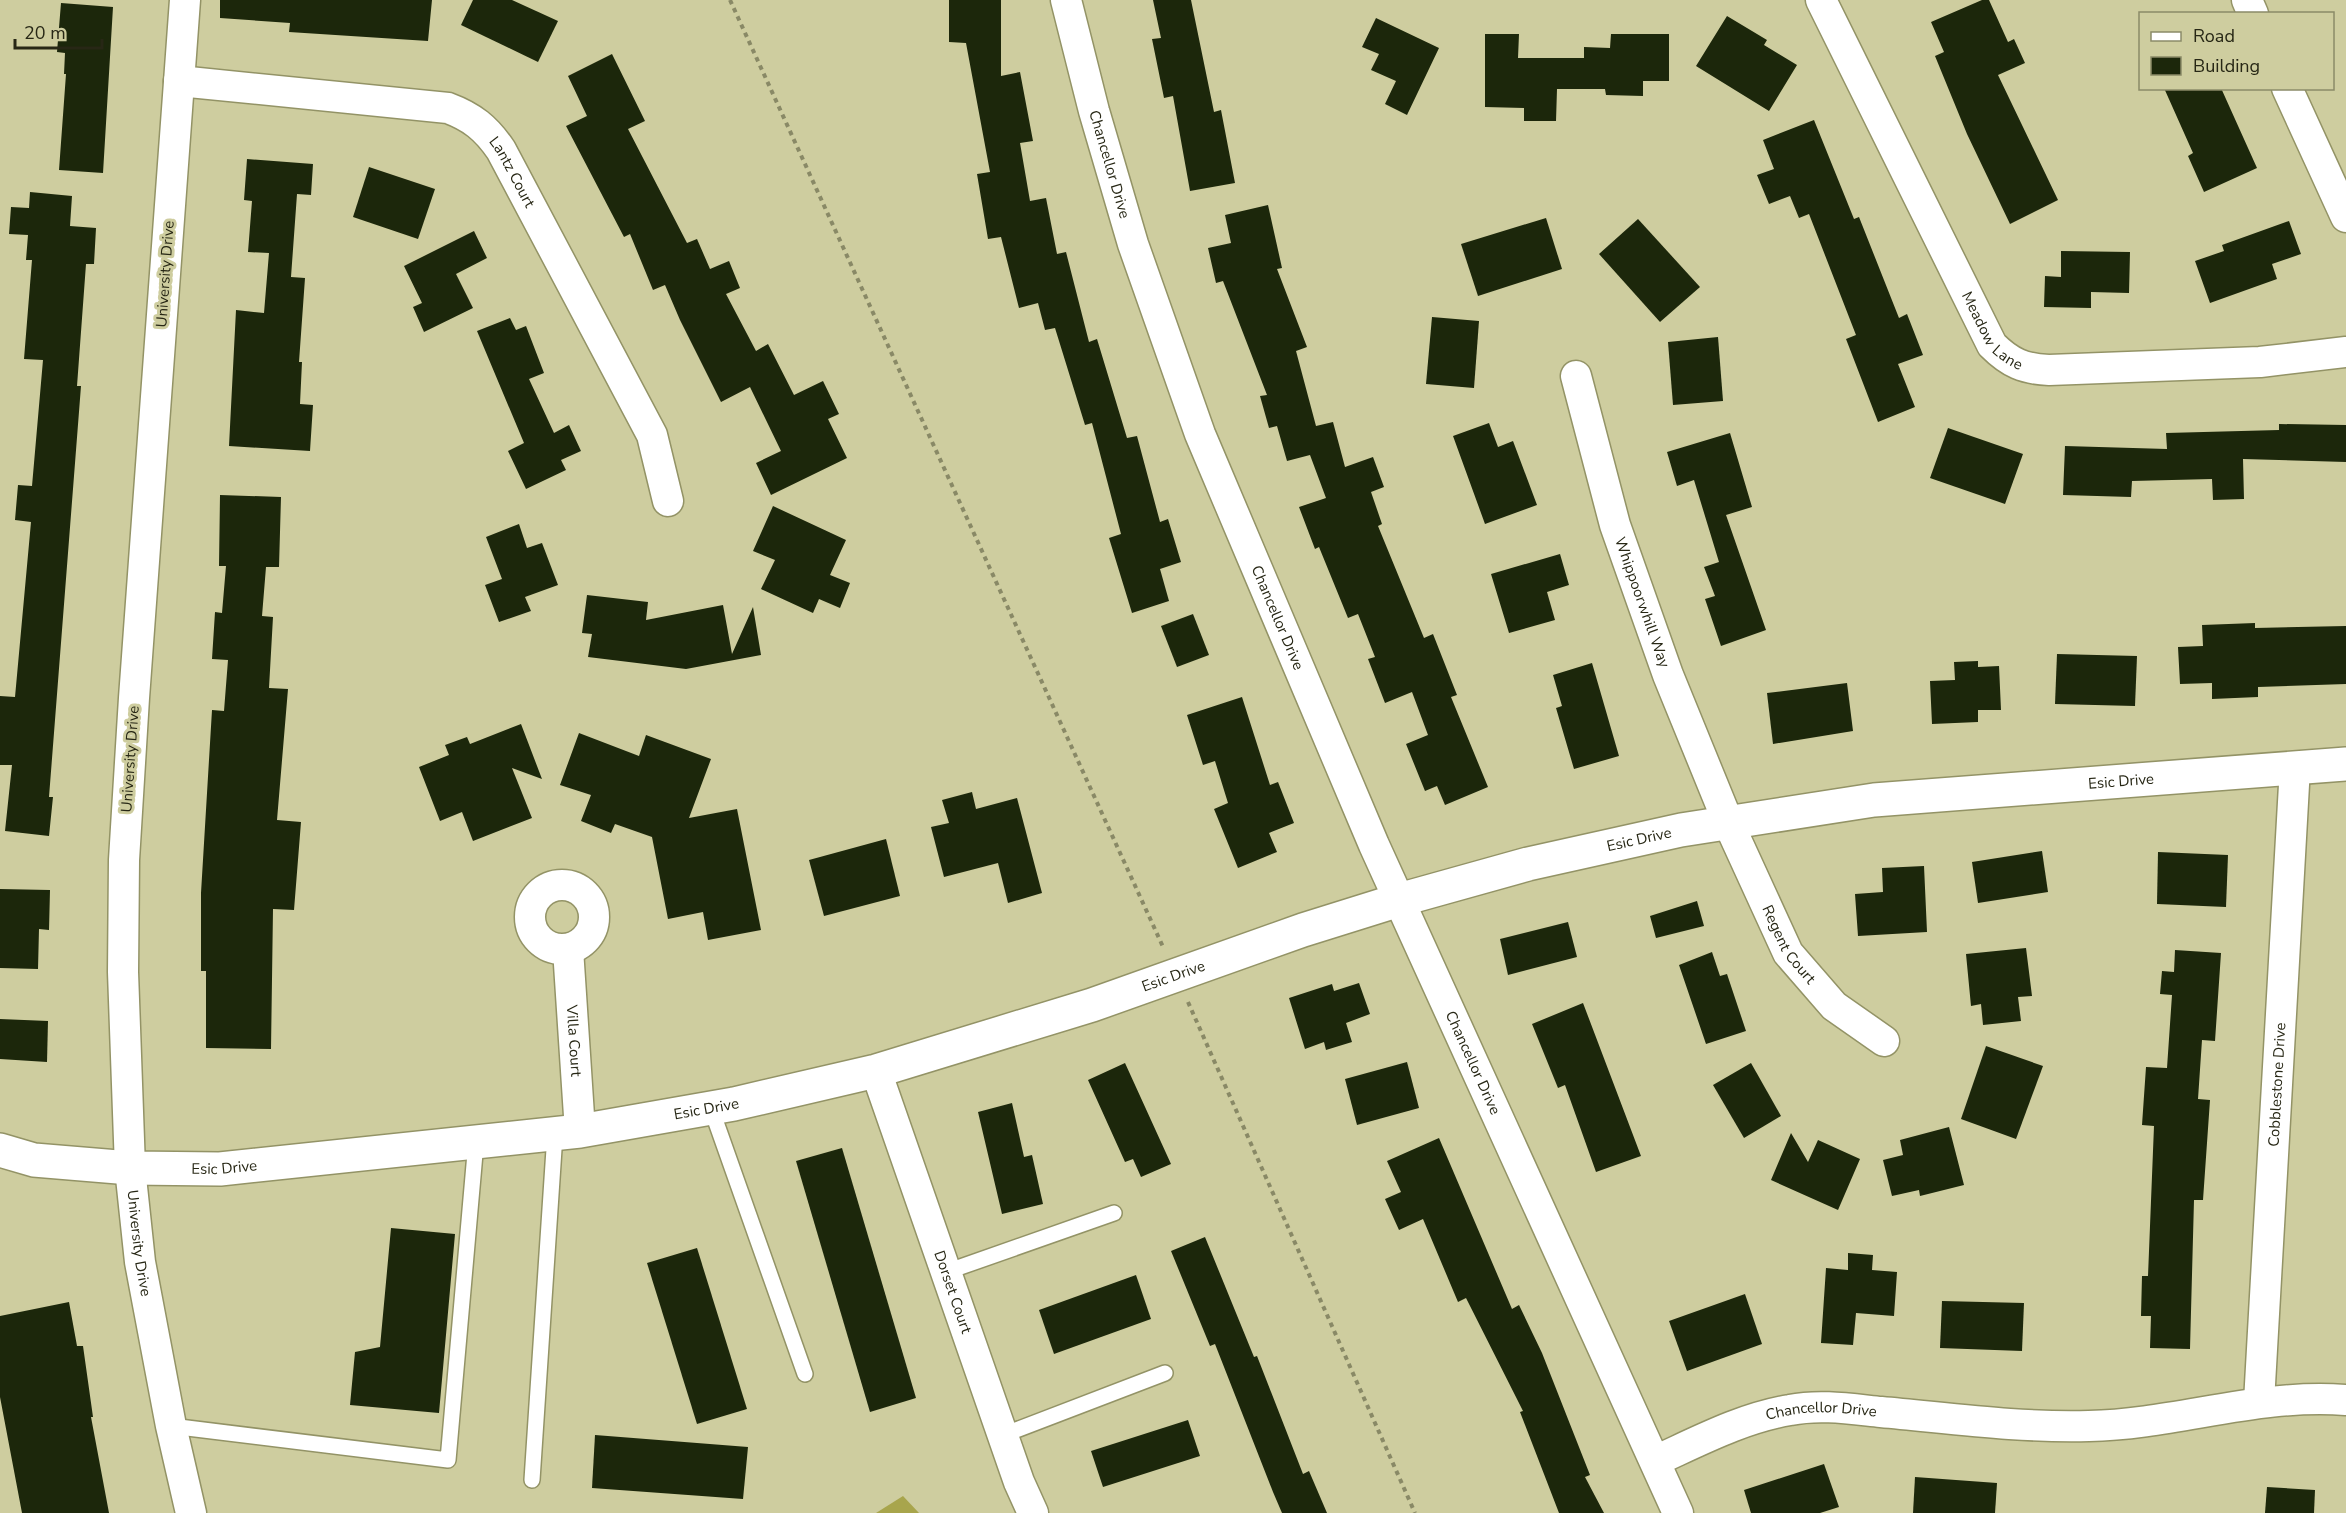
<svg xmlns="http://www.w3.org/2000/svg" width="2346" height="1513" viewBox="0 0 2346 1513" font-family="'Nunito Sans',sans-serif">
	<rect width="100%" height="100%" fill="#cecd9f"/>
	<path fill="#a8a54c" d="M 903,1496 L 919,1513 L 876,1513 Z"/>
	<g fill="#1c270b">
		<path d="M 220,0 L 432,0 L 428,41 L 289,32 L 290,23 L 220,18 Z"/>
		<path d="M 473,0 L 512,0 L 558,21 L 538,62 L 461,25 Z"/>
		<path d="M 949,0 L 1001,0 L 1001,76 L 1020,72 L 1033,141 L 1020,143 L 1030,201 L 1046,198 L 1057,254 L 1066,252 L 1089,342 L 1097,339 L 1127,438 L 1137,436 L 1160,522 L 1168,519 L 1181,562 L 1160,569 L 1169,601 L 1132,613 L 1109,538 L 1121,534 L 1092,423 L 1085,425 L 1055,328 L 1045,330 L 1038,303 L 1019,308 L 1001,237 L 988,239 L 977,174 L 990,172 L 966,43 L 949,42 Z"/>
		<path d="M 1153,0 L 1191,0 L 1214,112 L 1221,110 L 1235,183 L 1190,191 L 1173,96 L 1164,98 L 1152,39 L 1161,38 Z"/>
		<path d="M 1982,0 L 1989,0 L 2008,42 L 2014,39 L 2025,63 L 1998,75 L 2058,200 L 2010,224 L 1967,134 L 1935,56 L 1944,52 L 1931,22 Z"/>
		<path d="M 61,3 L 113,7 L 103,173 L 59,170 L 66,74 L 64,74 L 65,53 L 57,52 Z"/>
		<path d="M 1727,16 L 1767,40 L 1764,45 L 1797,65 L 1769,111 L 1696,66 Z"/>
		<path d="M 1376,18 L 1439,48 L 1407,115 L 1385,104 L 1396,81 L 1371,70 L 1379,54 L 1362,47 Z"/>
		<path d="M 1485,34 L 1519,34 L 1518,58 L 1584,58 L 1584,47 L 1610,48 L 1611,34 L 1669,34 L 1669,81 L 1643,81 L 1643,96 L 1606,95 L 1605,89 L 1557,89 L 1556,121 L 1524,121 L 1524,108 L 1485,107 Z"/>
		<path d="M 612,54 L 645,121 L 628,129 L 687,243 L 697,239 L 710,269 L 729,261 L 740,288 L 726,294 L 756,351 L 768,344 L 794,395 L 823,381 L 839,414 L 828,419 L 847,458 L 771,495 L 756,463 L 781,451 L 750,387 L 721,402 L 680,320 L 665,285 L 653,290 L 630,234 L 624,237 L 566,126 L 587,116 L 568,76 Z"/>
		<path d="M 2164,88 L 2221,88 L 2257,168 L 2204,192 L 2188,156 L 2193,153 Z"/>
		<path d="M 1814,120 L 1854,219 L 1859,217 L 1899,318 L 1907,314 L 1923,355 L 1898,364 L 1915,407 L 1878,422 L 1846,339 L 1856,335 L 1809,214 L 1799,218 L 1790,196 L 1769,204 L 1757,175 L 1774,169 L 1763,140 Z"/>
		<path d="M 247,159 L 313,164 L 311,195 L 297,194 L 291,277 L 305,278 L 299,362 L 302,362 L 300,404 L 313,405 L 310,451 L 229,446 L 236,310 L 264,313 L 269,253 L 248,252 L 252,201 L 244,200 Z"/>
		<path d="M 369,167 L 435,189 L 418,239 L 353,217 Z"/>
		<path d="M 30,192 L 72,196 L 70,226 L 96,228 L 94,264 L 86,264 L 77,386 L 81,386 L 49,797 L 53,797 L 49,836 L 5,831 L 12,765 L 0,765 L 0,696 L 15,697 L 31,522 L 15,520 L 18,485 L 32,486 L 43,360 L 24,359 L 32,260 L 26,260 L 28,235 L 9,234 L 11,207 L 29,208 Z"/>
		<path d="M 1268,205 L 1282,268 L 1277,269 L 1307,347 L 1296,351 L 1316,426 L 1333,422 L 1345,467 L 1373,457 L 1384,487 L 1371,492 L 1382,524 L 1378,526 L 1424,638 L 1433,634 L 1457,695 L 1451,697 L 1488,787 L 1445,805 L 1437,786 L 1425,791 L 1406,744 L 1428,735 L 1412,692 L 1385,703 L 1368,659 L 1375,657 L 1358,614 L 1348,618 L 1319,547 L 1315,549 L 1299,507 L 1326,498 L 1310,455 L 1287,461 L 1277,426 L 1269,428 L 1260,396 L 1267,395 L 1223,281 L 1216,283 L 1208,248 L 1231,243 L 1225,215 Z"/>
		<path d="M 1546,218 L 1562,269 L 1478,296 L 1461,244 Z"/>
		<path d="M 1638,219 L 1700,287 L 1660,322 L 1599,254 Z"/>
		<path d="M 2289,221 L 2301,254 L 2272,264 L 2277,279 L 2210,303 L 2195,261 L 2224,251 L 2222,245 Z"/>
		<path d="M 474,231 L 487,258 L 456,274 L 473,308 L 424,332 L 413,307 L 422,303 L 404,266 Z"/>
		<path d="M 2061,251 L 2130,252 L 2129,293 L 2091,292 L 2091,308 L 2044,307 L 2045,276 L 2061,277 Z"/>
		<path d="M 1432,317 L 1479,321 L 1474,388 L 1426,384 Z"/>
		<path d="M 510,318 L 516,330 L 526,326 L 544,373 L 529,379 L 554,433 L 569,425 L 581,451 L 561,460 L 566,470 L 526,489 L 508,451 L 524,443 L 477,331 Z"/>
		<path d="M 1718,337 L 1723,401 L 1673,405 L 1668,342 Z"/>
		<path d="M 1489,423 L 1498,447 L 1513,441 L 1537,505 L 1485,524 L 1453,436 Z"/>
		<path d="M 2279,424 L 2346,425 L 2346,462 L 2243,459 L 2244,499 L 2213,500 L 2212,479 L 2132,481 L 2131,497 L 2063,495 L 2065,446 L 2167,449 L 2166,433 L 2279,430 Z"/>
		<path d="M 1948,428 L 2023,454 L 2005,504 L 1930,478 Z"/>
		<path d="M 1730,433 L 1752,507 L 1726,515 L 1766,630 L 1721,646 L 1705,599 L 1715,596 L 1704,567 L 1719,562 L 1694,480 L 1677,486 L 1667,452 Z"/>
		<path d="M 220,495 L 281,497 L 279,567 L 266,567 L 262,616 L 273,617 L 269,688 L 288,689 L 277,820 L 301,822 L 294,910 L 273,909 L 271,1049 L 206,1048 L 206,971 L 201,971 L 201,893 L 212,710 L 224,711 L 228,660 L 212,659 L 215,612 L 222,613 L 226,566 L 219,566 Z"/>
		<path d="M 773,506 L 846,540 L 830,575 L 850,583 L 840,608 L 819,599 L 813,613 L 761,589 L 775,560 L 753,551 Z"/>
		<path d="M 519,524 L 527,548 L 542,543 L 558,585 L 525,597 L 531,611 L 499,622 L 485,585 L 502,579 L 486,537 Z"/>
		<path d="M 1560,554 L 1569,585 L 1547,592 L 1555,620 L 1509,633 L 1491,574 Z"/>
		<path d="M 587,595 L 648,602 L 646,620 L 723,605 L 732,654 L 753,607 L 761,655 L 686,669 L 588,657 L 592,634 L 582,633 Z"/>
		<path d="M 1193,614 L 1209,655 L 1177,667 L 1161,626 Z"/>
		<path d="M 2255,623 L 2255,628 L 2346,626 L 2346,684 L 2258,687 L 2258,697 L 2212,699 L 2212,683 L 2180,684 L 2178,647 L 2203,646 L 2202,625 Z"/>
		<path d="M 2057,654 L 2137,656 L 2135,706 L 2055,704 Z"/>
		<path d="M 1978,661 L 1978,667 L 1999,666 L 2001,710 L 1978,710 L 1978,722 L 1932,724 L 1930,681 L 1955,680 L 1954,662 Z"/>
		<path d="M 1592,663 L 1619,756 L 1574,769 L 1556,708 L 1562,706 L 1553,675 Z"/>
		<path d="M 1847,683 L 1853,731 L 1773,744 L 1767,693 Z"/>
		<path d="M 1242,697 L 1270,785 L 1278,782 L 1294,823 L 1269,833 L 1277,852 L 1238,868 L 1214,809 L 1228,803 L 1215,761 L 1203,765 L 1187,715 Z"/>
		<path d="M 521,724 L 542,779 L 512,768 L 532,818 L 473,841 L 462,812 L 440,821 L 419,767 L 449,755 L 445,745 L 467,737 L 470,744 Z"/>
		<path d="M 579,733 L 639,756 L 646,735 L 711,759 L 689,818 L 737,809 L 761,930 L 708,940 L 703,912 L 668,919 L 652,837 L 615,824 L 611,833 L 581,821 L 591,795 L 560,785 Z"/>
		<path d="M 972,792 L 976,809 L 1017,798 L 1042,893 L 1008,903 L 998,863 L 944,877 L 931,827 L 949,823 L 942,800 Z"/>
		<path d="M 886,839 L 900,896 L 824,916 L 809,860 Z"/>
		<path d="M 2042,851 L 2048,892 L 1978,903 L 1972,862 Z"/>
		<path d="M 2158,852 L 2228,855 L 2226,907 L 2157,904 Z"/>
		<path d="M 1924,866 L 1927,932 L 1858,936 L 1855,894 L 1883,892 L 1882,868 Z"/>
		<path d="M 0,889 L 50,890 L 49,930 L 39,929 L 38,969 L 0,968 Z"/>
		<path d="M 1697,901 L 1704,926 L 1656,938 L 1650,916 Z"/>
		<path d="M 1568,922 L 1577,957 L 1508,975 L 1500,939 Z"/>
		<path d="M 2026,948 L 2032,996 L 2018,997 L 2021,1021 L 1983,1025 L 1981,1004 L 1971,1006 L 1966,954 Z"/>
		<path d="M 2175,950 L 2221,953 L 2215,1041 L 2202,1040 L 2198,1099 L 2210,1100 L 2203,1200 L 2194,1200 L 2190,1349 L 2150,1348 L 2151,1316 L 2141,1316 L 2142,1276 L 2148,1276 L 2154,1126 L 2142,1125 L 2146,1067 L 2167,1068 L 2172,995 L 2160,994 L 2162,971 L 2174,972 Z"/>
		<path d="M 1712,952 L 1720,976 L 1727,974 L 1746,1031 L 1706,1044 L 1679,965 Z"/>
		<path d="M 1359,983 L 1370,1014 L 1346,1023 L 1352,1042 L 1326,1050 L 1324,1042 L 1305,1049 L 1289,998 L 1332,984 L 1334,991 Z"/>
		<path d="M 1583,1003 L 1641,1156 L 1596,1172 L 1565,1085 L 1558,1088 L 1532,1024 Z"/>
		<path d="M 0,1019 L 48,1021 L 47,1062 L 0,1059 Z"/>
		<path d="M 1986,1046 L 2043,1066 L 2016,1139 L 1961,1119 Z"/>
		<path d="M 1407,1062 L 1419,1108 L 1357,1125 L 1345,1079 Z"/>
		<path d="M 1125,1063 L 1171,1164 L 1141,1177 L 1133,1159 L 1125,1162 L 1088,1080 Z"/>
		<path d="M 1751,1063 L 1781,1116 L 1744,1138 L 1713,1085 Z"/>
		<path d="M 1012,1103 L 1024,1157 L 1032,1155 L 1043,1204 L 1002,1214 L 978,1112 Z"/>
		<path d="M 1949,1127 L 1964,1185 L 1920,1196 L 1919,1190 L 1892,1196 L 1883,1160 L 1903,1155 L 1900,1140 Z"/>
		<path d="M 1791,1133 L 1808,1162 L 1818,1140 L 1860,1159 L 1838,1210 L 1771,1180 Z"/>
		<path d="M 1439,1138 L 1512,1309 L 1519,1305 L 1542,1353 L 1590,1475 L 1585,1477 L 1604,1513 L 1559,1513 L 1520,1412 L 1523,1411 L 1466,1298 L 1458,1302 L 1423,1219 L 1399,1230 L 1385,1199 L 1401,1192 L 1387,1161 Z"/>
		<path d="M 842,1148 L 916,1398 L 870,1412 L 796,1161 Z"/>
		<path d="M 391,1228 L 455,1234 L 439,1413 L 350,1405 L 355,1352 L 380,1347 Z"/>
		<path d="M 1205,1237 L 1254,1357 L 1257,1356 L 1303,1474 L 1309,1471 L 1327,1513 L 1282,1513 L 1273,1492 L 1215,1344 L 1210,1346 L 1171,1251 Z"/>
		<path d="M 697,1248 L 747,1409 L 697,1424 L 647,1263 Z"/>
		<path d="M 1848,1253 L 1873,1255 L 1872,1270 L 1897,1272 L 1894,1316 L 1856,1313 L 1853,1345 L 1821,1343 L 1826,1268 L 1848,1270 Z"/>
		<path d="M 1136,1275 L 1151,1319 L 1054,1354 L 1039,1310 Z"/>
		<path d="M 1745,1294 L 1762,1344 L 1687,1371 L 1669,1321 Z"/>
		<path d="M 1942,1301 L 2024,1303 L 2022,1351 L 1940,1348 Z"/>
		<path d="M 69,1302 L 77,1346 L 83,1346 L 93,1417 L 91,1417 L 109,1513 L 22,1513 L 0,1397 L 0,1316 Z"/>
		<path d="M 1188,1420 L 1200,1456 L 1103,1487 L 1091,1451 Z"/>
		<path d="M 595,1435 L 748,1447 L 743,1499 L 592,1488 Z"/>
		<path d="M 1824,1464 L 1839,1507 L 1820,1513 L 1751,1513 L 1744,1490 Z"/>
		<path d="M 1915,1477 L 1997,1483 L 1995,1513 L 1913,1513 Z"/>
		<path d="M 2267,1487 L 2315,1490 L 2314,1513 L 2265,1513 Z"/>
	</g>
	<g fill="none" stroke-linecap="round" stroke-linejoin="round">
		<defs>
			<g id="service">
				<path d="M 711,1108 L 805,1374"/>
				<path d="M 946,1272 L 1114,1213"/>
				<path d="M 171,1426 L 448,1460 L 476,1142"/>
				<path d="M 1003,1435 L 1165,1373"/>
				<path d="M 532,1480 L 555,1134"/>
			</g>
			<g id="minor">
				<path id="s1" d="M 185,0 L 134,698 L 124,860 L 123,972 L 130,1168 L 140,1262 L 171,1426 L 191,1513"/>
				<path id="s2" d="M 1066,0 L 1094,111 L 1133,244 L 1200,434 L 1374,845 L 1678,1513"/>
				<path id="s3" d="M 1821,0 L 1992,345 C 2010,363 2024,369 2049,370 L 2260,362 L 2346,352"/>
				<path d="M 2247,0 L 2253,14"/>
				<path id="s4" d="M 179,81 L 448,108 C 472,117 486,128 501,150 L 652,435 L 668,501"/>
				<path d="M 2287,88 L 2346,217"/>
				<path id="s5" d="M 1576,376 L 1615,525 L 1668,675 L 1728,822 L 1788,953 L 1834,1006 L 1884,1041"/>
				<circle cx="562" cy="917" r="32"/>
				<path id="s6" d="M 568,949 L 580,1131"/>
				<path id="s7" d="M 876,1071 L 1019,1482 L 1033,1513"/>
				<path id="s8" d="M 2259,1402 L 2295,767"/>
				<path id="s9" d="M 1655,1461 C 1699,1441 1742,1418 1790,1410 C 1820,1404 1851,1409 1881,1412 C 1949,1418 2020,1428 2089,1426 C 2176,1424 2259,1393 2346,1400"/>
			</g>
			<g id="tertiary">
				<path id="s10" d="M 0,1150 L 34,1160 L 130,1168 L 220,1169 L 580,1131 L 734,1104 L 876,1071 L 1092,1005 L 1303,930 L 1399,900 L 1528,864 L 1681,830 L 1874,800 L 2346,764"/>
			</g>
		</defs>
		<use href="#service" stroke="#939366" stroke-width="18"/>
		<use href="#minor" stroke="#939366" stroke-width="33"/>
		<use href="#tertiary" stroke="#939366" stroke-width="36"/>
		<g stroke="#898966" stroke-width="4" stroke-dasharray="4.5 4.5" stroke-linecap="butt">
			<path d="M 730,0 L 1164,949"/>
			<path d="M 1188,1002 L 1415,1513"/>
		</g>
		<use href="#service" stroke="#fff" stroke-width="15"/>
		<use href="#minor" stroke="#fff" stroke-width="30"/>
		<use href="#tertiary" stroke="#fff" stroke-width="33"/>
	</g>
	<g text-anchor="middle" stroke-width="6" stroke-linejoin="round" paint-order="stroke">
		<g font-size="15" fill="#272715" stroke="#cecd9f">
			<text dy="5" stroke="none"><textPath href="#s2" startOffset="170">Chancellor Drive</textPath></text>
			<text dy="5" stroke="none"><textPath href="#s4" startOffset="364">Lantz Court</textPath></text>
			<text transform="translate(165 274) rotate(-86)" y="5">University Drive</text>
			<text dy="5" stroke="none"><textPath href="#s3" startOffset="374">Meadow Lane</textPath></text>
			<text dy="5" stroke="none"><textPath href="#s5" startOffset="236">Whippoorwhill Way</textPath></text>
			<text dy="5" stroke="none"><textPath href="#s2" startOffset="654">Chancellor Drive</textPath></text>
			<text transform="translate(130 759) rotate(-86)" y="5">University Drive</text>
			<text dy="5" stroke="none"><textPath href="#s10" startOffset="2170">Esic Drive</textPath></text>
			<text dy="5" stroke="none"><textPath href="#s10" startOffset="1684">Esic Drive</textPath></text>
			<text dy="5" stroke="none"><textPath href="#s5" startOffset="609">Regent Court</textPath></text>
			<text dy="5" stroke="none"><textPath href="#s10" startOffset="1198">Esic Drive</textPath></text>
			<text dy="5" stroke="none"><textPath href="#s6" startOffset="92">Villa Court</textPath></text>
			<text dy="5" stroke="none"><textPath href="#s2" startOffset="1140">Chancellor Drive</textPath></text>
			<text dy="5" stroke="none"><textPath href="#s8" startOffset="318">Cobblestone Drive</textPath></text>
			<text dy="5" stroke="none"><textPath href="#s10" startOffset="712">Esic Drive</textPath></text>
			<text dy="5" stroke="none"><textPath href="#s10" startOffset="226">Esic Drive</textPath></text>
			<text dy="5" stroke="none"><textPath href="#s1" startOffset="1246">University Drive</textPath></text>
			<text dy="5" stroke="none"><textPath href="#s7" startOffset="234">Dorset Court</textPath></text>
			<text dy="5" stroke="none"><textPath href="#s9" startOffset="176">Chancellor Drive</textPath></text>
		</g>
	</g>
	<rect x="2139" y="12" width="195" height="78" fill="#cecd9f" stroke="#8b8b68" stroke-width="1.5"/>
	<rect x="2151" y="32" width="30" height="9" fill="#ffffff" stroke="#8b8b68" stroke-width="1.5"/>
	<text x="2193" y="42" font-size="18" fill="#272715">Road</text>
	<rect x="2151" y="57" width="30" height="18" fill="#1c270b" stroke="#8b8b68" stroke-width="1.5"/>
	<text x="2193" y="72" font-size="18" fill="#272715">Building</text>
	<path d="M15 39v9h87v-9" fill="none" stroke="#272715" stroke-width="3"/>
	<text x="24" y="39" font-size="18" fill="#272715" stroke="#cecd9f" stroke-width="4.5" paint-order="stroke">20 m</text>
</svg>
